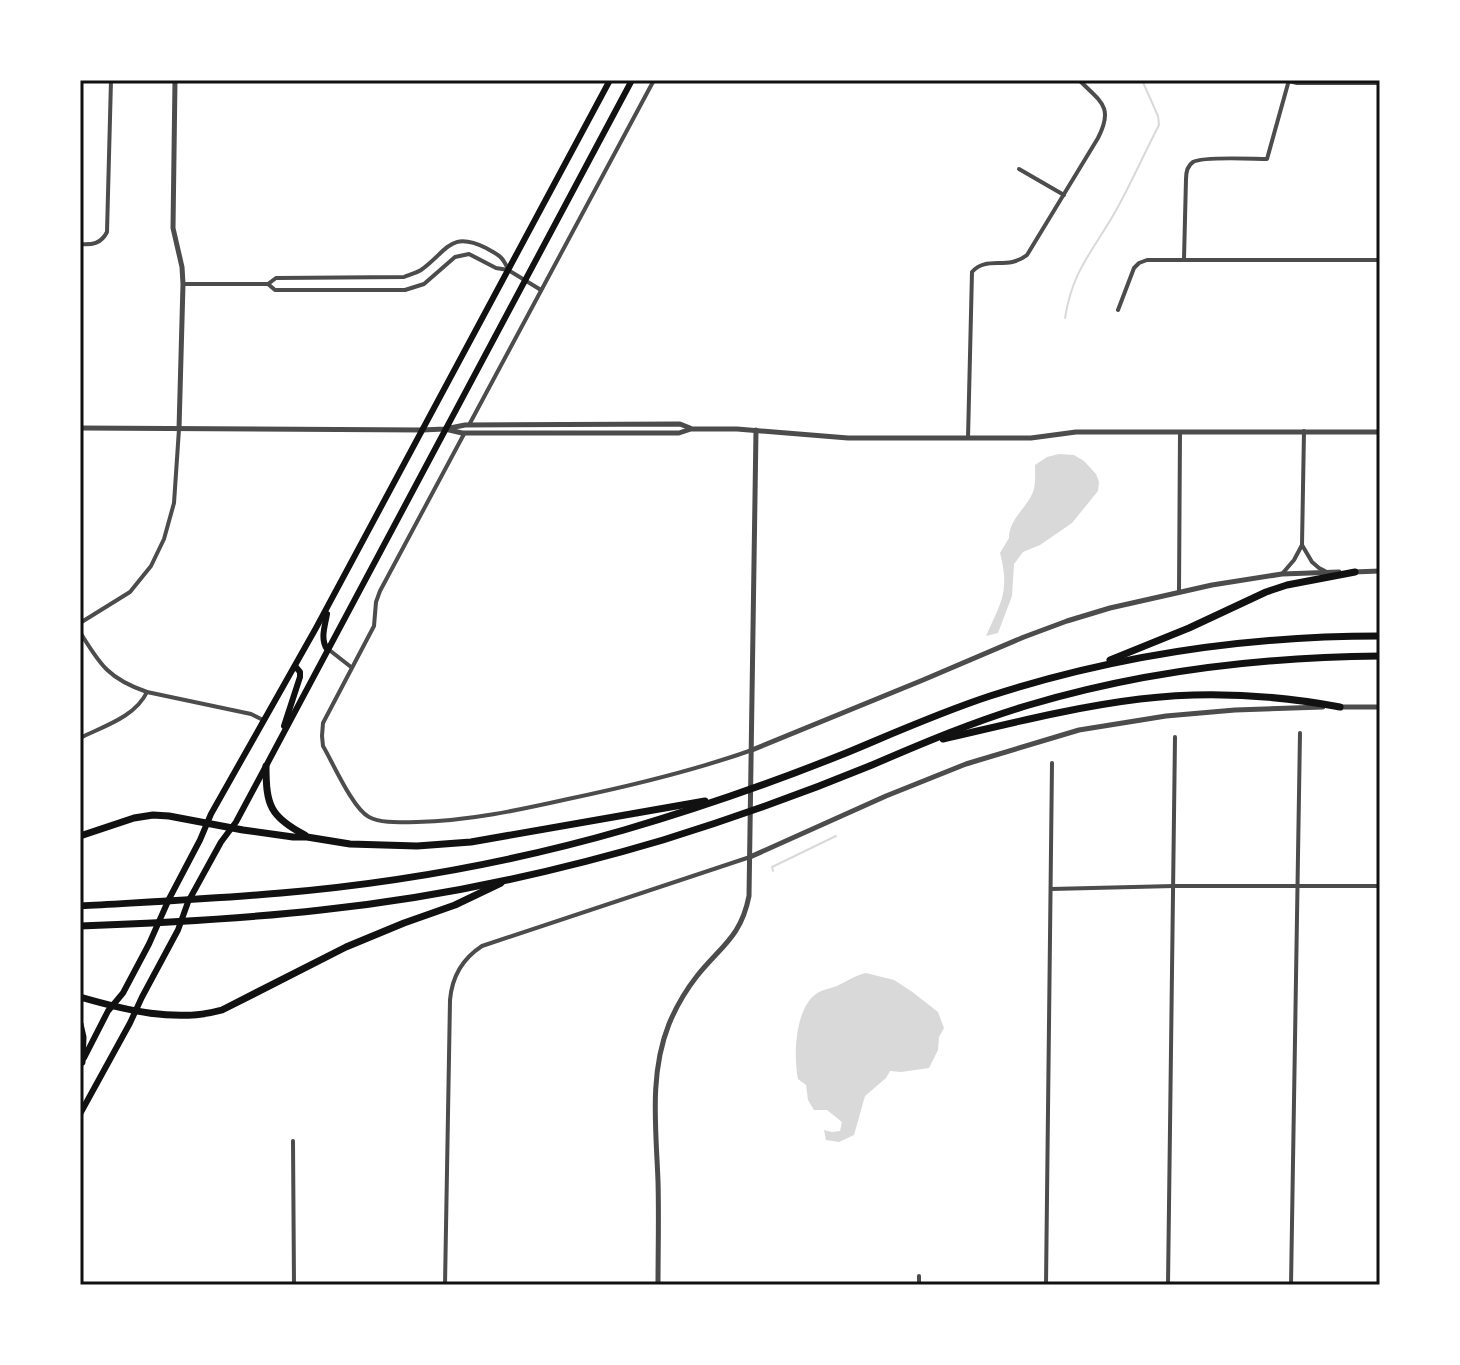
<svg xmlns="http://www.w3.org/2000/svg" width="1460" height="1365" viewBox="0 0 1460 1365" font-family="Helvetica,sans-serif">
	<rect width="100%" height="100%" fill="#fff"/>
	<g fill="#d9d9d9">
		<path d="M 1059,454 L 1074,455 L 1084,461 L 1096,474 L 1099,482 L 1098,491 L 1072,523 L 1040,545 L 1023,552 L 1014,564 L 1012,596 L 998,633 L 986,636 C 1001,603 1010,591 1000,553 L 1009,538 C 1009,519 1026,509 1033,492 C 1036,484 1035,474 1035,465 L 1047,457 Z"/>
		<path d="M 866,973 L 894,980 L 911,991 L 938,1012 L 944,1028 L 939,1037 L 938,1050 L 929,1068 L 901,1072 L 890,1071 L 886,1078 L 865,1096 L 854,1135 L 839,1142 L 826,1140 L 824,1130 L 832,1132 L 840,1131 L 842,1122 L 827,1110 L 814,1110 L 808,1100 L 806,1085 L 798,1079 C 793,1055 795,1005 819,992 C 825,989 832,988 837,986 C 847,981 856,975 866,973 Z"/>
	</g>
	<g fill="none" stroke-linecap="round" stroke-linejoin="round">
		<g stroke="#d9d9d9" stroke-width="2">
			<path d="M 1065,318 C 1073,267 1096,248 1119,205 C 1133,179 1145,152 1159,125 L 1158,116 L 1142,80"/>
			<path d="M 773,871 L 772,867 L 836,836"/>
		</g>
		<g stroke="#4c4c4c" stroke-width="4">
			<path d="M 1289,81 L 1297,83 L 1380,83"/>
			<path d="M 1019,169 L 1064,195"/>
			<path d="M 80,244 C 92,245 101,244 107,232 L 111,80"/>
			<path d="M 1184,259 L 1186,179 C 1186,172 1187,166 1193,162 C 1203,156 1253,159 1267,159 L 1289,80"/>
			<path d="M 183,284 L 268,284 L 275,290 L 405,290 L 424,284 L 455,257 L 469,254 L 496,268 L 508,270 L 541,290"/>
			<path d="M 268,284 L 276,278 L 404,277 C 409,275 416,273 421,270 C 447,252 449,230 486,248 C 499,255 502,256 508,269"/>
			<path d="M 1118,310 L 1134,268 L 1139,263 L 1147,260 L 1380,260"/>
			<path d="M 469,425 L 654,80"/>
			<path d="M 1304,431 L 1302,545 L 1312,562 L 1319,568 L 1325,571"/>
			<path d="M 464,434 L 380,591 L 376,602 L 374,626 L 323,723 L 322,736 L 323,746 C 333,763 353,809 369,817 C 382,824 402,822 417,822 C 468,821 519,810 568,799 C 630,786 693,771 752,750"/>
			<path d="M 968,438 L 972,272 C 987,255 1007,271 1027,255 L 1098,138 C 1114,107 1101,102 1079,80"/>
			<path d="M 1282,574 L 1294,560 L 1302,545"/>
			<path d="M 1179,592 L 1180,432"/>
			<path d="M 80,623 L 130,592 L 151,566 L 164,539 L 174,503 L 179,429"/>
			<path d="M 80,632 C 100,665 109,679 147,692 L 251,714 L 263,720"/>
			<path d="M 328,649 L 351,667"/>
			<path d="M 80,738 C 104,726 135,717 147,692"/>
			<path d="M 1051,889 L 1174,886 L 1380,886"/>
			<path d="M 293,1141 L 294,1285"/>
			<path d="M 445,1285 L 450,1000 C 452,976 462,959 482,946 L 750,857"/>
			<path d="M 919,1285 L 919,1276"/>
			<path d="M 1046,1285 L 1052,763"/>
			<path d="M 1168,1285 L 1175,737"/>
			<path d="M 1291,1285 L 1300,733"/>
		</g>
		<g stroke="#4c4c4c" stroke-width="5">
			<path d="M 175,80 L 173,228 L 182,267 L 183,284 L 179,429"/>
			<path d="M 80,428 L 422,430 L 445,429 L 465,425 L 680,424 L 690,428"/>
			<path d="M 445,429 L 462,433 L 679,433 L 691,429 L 737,429 L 848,438 L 1031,438 L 1076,432 L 1380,432"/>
			<path d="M 1353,572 L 1380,571"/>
			<path d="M 1337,707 L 1380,707"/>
			<path d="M 752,750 L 923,680 L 1024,637 L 1067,621 L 1110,608 L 1212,585 L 1282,574 L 1339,572"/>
			<path d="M 750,857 L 886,796 L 966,764 L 1079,730 L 1166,716 L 1235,710 L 1323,707"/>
			<path d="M 658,1285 C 658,1250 659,1216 658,1181 C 656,1128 649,1074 669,1024 C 676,1007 686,990 697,976 C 721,946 741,937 749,896 L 756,430"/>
		</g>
		<g stroke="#111" stroke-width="6">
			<path d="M 327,614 C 325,626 320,639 327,649"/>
			<path d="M 284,726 L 300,677 L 300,672 L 295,666"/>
			<path d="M 84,1058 L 108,1011 L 123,993 L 149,944 L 169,899 L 200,840 L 211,814 L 316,628 L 610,80"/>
			<path d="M 80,1114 L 130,1023 L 142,997 L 178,930 L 188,902 L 221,842 L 236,822 L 266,766 L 632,80"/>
		</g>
		<g stroke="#111" stroke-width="7">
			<path d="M 1110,660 L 1189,628 L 1266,592 L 1287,585 L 1355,572"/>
			<path d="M 943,739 C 1008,724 1074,707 1140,699 C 1206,691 1275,695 1340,707"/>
			<path d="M 266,766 C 266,805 270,817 305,835"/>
			<path d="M 80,836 L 134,818 L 153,815 L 169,816 L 243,830 L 293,837 L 307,837 L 350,844 L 417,846 L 471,842 L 705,801"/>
			<path d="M 80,906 C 147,902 214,899 281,893 C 397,883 513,862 624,830 C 699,808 774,782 846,753 C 894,733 941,712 990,696 C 1117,655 1247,636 1380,636"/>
			<path d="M 80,926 C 160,923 241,919 321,910 C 436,898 552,873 663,840 C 734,818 804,793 872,765 C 923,743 975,721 1029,705 C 1143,671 1261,657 1380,656"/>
			<path d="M 80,997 C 125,1010 176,1023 222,1010 L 346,947 L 404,923 L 455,905 L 501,883"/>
			<path d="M 80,1024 L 83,1037 L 82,1062"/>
		</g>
	</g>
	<rect width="1460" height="1365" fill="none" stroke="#ffffff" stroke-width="164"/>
	<rect x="82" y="82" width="1296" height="1201" fill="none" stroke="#111" stroke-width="3"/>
</svg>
